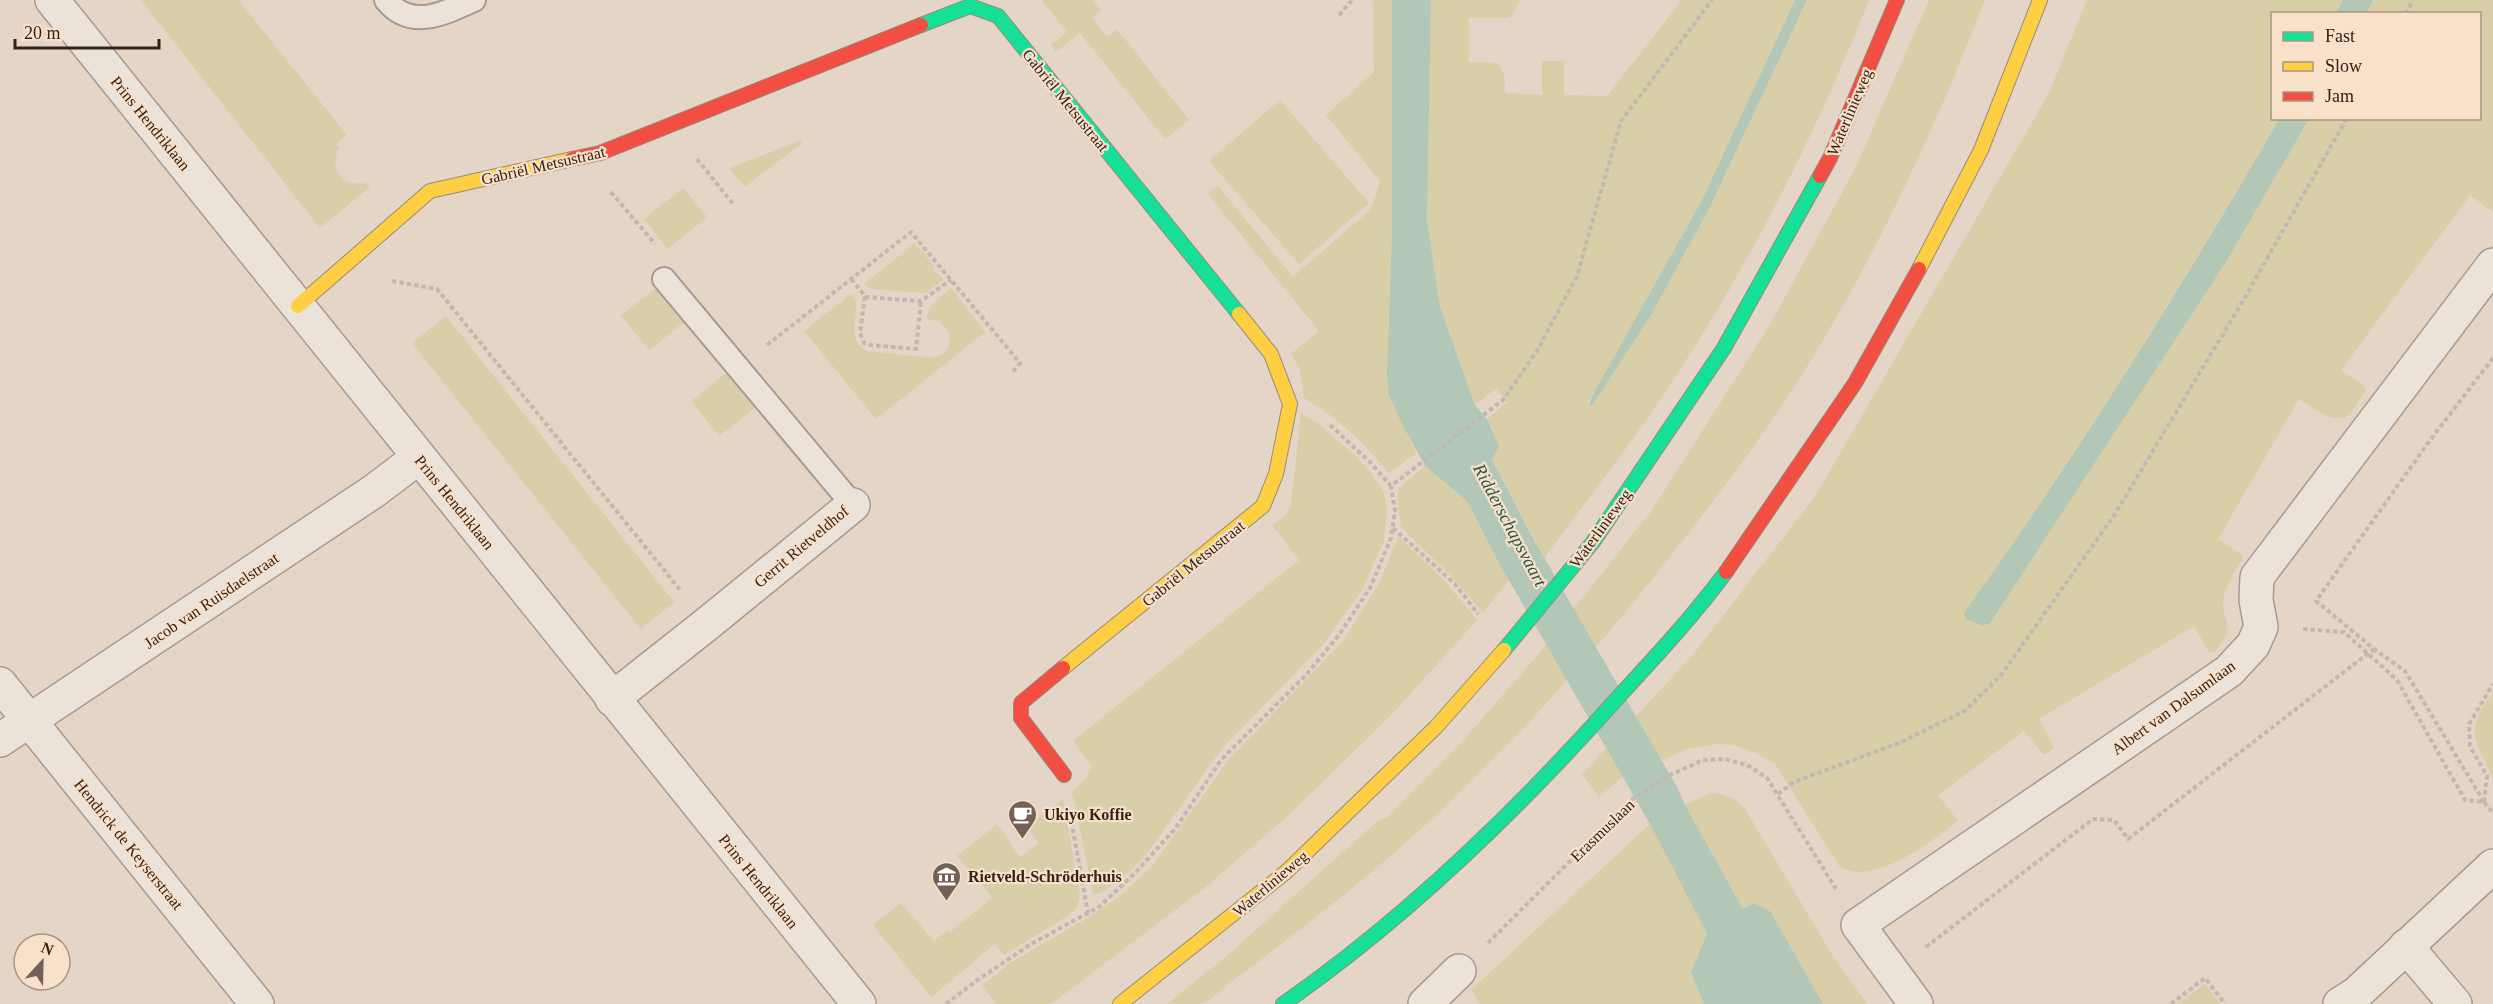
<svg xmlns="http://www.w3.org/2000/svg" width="2493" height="1004" viewBox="0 0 2493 1004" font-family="'Times New Roman',serif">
	<rect width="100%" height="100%" fill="#e4d5c6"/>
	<g fill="#d8cea7">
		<path d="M 141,0 L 238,0 L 347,135 L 336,144 L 339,149 L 337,151 L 335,169 L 346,182 L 363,184 L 366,182 L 370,187 L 320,228 Z"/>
		<path d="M 1042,0 L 1093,0 L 1101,10 L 1092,18 L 1107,37 L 1117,29 L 1189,120 L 1165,139 L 1080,33 L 1056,52 L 1051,45 L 1067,32 Z"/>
		<path d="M 1373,0 L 1392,0 L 1392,228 L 1388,332 L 1389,395 L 1416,453 L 1389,473 C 1362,441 1341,420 1304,398 L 1300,369 L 1291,354 L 1319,331 L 1208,194 L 1218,186 L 1293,277 L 1371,209 L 1380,181 L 1326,115 L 1374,72 Z"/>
		<path d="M 1431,0 L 1520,0 L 1510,18 L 1469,18 L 1469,62 C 1499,62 1505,59 1505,93 L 1542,95 L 1542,61 L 1564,61 L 1564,95 L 1607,96 L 1682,0 L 1795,0 L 1702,200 L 1588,403 L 1593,403 L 1651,315 L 1710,207 L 1807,0 L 1869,0 C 1810,149 1734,295 1642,426 C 1610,471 1576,514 1544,558 L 1492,458 L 1493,429 L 1487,419 L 1507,402 L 1496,389 L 1475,405 L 1440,307 L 1427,220 Z"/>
		<path d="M 1929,0 L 1985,0 C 1940,116 1888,230 1825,337 C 1781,412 1729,482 1675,550 C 1571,684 1453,812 1317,916 C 1287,939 1258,963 1227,985 C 1220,991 1209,1002 1200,1004 C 1190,1004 1177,1004 1167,1004 L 1221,961 L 1380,819 L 1386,818 L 1460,744 L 1536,657 L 1652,510 L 1768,328 L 1855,169 Z"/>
		<path d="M 2087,0 L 2343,0 L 2336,13 L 2272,14 L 2272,118 L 2279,119 C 2180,287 2078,454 1964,613 L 1986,626 L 2226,262 L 2309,119 L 2480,118 L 2480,14 L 2366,13 L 2373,0 L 2493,0 L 2493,212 L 2470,195 L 2341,370 L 2365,387 L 2366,391 C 2360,398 2355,410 2348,415 C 2332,426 2312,406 2299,399 L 2218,539 L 2242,555 L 2243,558 C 2237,570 2226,583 2224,596 C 2219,622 2240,625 2214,652 L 2209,652 L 2194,626 L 2039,719 L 2054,748 L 2046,754 L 2043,754 L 2024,731 L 1938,795 L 1958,821 C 1931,842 1875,886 1840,867 L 1775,764 L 1756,753 L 1734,745 L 1717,744 L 1687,749 L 1663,760 L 1658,755 L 1623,776 L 1599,797 L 1582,774 L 1692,656 L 1816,495 L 2049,93 Z"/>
		<path d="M 1280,100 L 1369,203 L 1299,264 L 1209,161 Z"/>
		<path d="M 800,141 L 802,143 L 745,187 L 729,168 Z"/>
		<path d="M 683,188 L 707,217 L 668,249 L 644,219 Z"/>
		<path d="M 915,243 L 935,267 L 933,270 L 944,279 L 926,293 L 871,289 L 864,284 Z"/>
		<path d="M 660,285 L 687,320 L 649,350 L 621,315 Z"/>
		<path d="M 951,288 L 985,332 L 876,419 L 804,331 L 851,294 L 856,299 C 858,318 846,342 868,351 L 933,358 C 946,354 953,346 949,332 L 939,321 L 927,319 C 928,304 940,298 951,288 Z"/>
		<path d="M 446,316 L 674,602 L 641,629 L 412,343 Z"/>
		<path d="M 729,371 L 757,406 L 719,436 L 691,401 Z"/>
		<path d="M 1301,413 L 1317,423 L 1358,458 L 1372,474 L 1384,493 L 1387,507 L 1384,541 L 1362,590 L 1322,646 L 1223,747 L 1148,852 L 1127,874 L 1100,894 L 1093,894 L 1075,804 L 1071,792 L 1088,777 L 1087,773 L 1093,767 L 1073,741 L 1299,560 L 1272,525 L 1286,515 L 1291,504 Z"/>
		<path d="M 1425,466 L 1467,501 L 1509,580 L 1483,613 L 1455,580 L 1401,527 L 1397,494 L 1399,488 Z"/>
		<path d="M 1398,536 L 1443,579 L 1477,620 L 1393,713 L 1290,814 L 1202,890 L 1051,1004 L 996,1004 L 982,986 L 1010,963 L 1092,915 L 1124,893 L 1153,865 L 1229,759 L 1343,641 L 1380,582 Z"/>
		<path d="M 2493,692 L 2493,780 C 2477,738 2461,736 2493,692 Z"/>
		<path d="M 1710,793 C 1725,794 1735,798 1745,809 L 1834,958 L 1867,1004 L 1823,1004 L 1771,912 L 1743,909 L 1685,805 Z"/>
		<path d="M 1063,799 L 1080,894 L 1077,908 L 1064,918 L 1004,955 L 995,944 L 931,997 L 873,925 L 901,903 L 934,941 L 948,930 L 952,934 L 951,931 L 992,898 L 969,868 L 967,869 L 957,856 L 997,824 L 1020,857 L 1039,843 L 1027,827 Z"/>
		<path d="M 1650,824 L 1707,934 L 1691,972 L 1704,1004 L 1480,1004 L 1471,990 Z"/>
		<path d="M 2205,984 L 2220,1004 L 2177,1004 Z"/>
	</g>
	<g fill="#b3c7b6">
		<path d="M 1392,0 L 1431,0 L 1427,220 L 1440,307 L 1475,405 L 1487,419 L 1499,446 L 1492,459 L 1535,542 L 1677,787 L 1685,805 L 1743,909 L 1754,903 L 1771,912 L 1823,1004 L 1704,1004 L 1691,972 L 1707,934 L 1650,824 L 1499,563 L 1467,501 L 1425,466 L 1403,426 L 1389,395 L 1387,373 L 1392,228 Z"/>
		<path d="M 1795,0 L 1807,0 L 1710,207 L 1651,315 L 1593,404 L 1589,406 L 1592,396 L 1702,200 Z"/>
		<path d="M 2343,0 L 2373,0 L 2366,13 L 2336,13 Z"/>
		<path d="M 2279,119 L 2309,119 L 2226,262 L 1990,623 L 1983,626 L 1966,619 L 1964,613 C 2078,454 2181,288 2279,119 Z"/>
	</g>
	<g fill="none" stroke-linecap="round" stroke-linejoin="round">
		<defs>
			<g id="lane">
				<path d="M 386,0 C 411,31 445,13 474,0"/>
				<path d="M 664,279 L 853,505"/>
			</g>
			<g id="street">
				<path d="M 52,0 L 859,1004"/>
				<path d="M 0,684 L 257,1004"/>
				<path d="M 612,699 L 707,624 L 853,505"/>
				<path d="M 0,740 L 374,491 L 419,457"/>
				<path d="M 2406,946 L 2455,1004"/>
				<path d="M 1425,1004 L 1459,971"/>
				<path d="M 1916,1004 L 1858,925 L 2229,671 L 2253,645 L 2261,627 L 2256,600 L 2257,577 L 2493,265"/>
				<path d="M 2340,1004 L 2356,994 L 2493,866"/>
			</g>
			<g id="fast">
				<path d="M 921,25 L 970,6 L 998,16 L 1239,314"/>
				<path d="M 1504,650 L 1593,542 L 1724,348 L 1820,176"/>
				<path d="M 1283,1004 C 1408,917 1521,807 1622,693 C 1658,654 1694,615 1726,572"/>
			</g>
			<g id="slow">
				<path d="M 1919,269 L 1981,150 L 2040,0"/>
				<path d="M 298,306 L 430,191 L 572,159"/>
				<path d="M 1063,668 L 1263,506 L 1276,474 L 1290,404 L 1271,354 L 1239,314"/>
				<path d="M 1120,1004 L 1286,872 L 1436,727 L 1504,650"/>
			</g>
			<g id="jam">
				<path d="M 572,159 L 600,153 L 921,25"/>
				<path d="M 1820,176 L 1830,158 L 1897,0"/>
				<path d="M 1726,572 L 1855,383 L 1919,269"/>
				<path d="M 1063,668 L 1021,703 L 1021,718 L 1064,775"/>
			</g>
		</defs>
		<use href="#lane" stroke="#a89a90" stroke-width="26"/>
		<use href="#street" stroke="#a89a90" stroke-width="36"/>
		<use href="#fast" stroke="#988a80" stroke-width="16"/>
		<use href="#slow" stroke="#988a80" stroke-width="16"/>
		<use href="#jam" stroke="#988a80" stroke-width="16"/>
		<g stroke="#c3b8b0" stroke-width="4" stroke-dasharray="4.5 3" stroke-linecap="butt">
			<path d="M 2406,14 L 2413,0"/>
			<path d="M 1339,15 L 1352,0"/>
			<path d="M 697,159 L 734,205"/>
			<path d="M 611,192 L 655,244"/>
			<path d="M 851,279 L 865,296 L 860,333 L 864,343 L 870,345 L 916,349 L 921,301"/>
			<path d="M 392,281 L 437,289 L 681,591"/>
			<path d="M 865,297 L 921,301 L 951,280"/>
			<path d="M 767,345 L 911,232 L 1020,363 L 1013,372"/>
			<path d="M 1330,425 L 1370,462 L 1390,485"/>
			<path d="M 1393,528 L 1455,584 L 1478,614"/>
			<path d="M 2303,629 L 2344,632 L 2397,680 L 2465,800 L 2484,802 L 2493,813"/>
			<path d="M 1778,794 L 1794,782 L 1899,743 L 1965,711 L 2001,675 L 2115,514 L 2244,299 L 2347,118"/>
			<path d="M 2484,802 L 2405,671 L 2374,649 L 2316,601 L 2428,443 L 2493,358"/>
			<path d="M 2484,802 L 2487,776 L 2470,746 L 2469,724 L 2493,684"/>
			<path d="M 1070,814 L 1088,913"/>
			<path d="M 1488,943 L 1631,800 L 1670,775 L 1703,760 L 1725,759 L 1747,765 L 1767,778 L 1836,889"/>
			<path d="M 1926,947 L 2093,819 L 2114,820 L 2128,839 L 2353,665"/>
			<path d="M 946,1004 L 976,981 L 1031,944 L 1099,907 L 1134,874 L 1175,829 L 1221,760 L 1306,675 L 1339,635 L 1370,588 L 1391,538 L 1395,511 L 1391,486 L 1503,400 L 1537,351 L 1577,276 L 1621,121 L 1712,0"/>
			<path d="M 2171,1004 L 2205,978 L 2225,1004"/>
		</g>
		<use href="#lane" stroke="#ebe2d9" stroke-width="22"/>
		<use href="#street" stroke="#ebe2d9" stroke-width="33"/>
		<use href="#fast" stroke="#16e098" stroke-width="14"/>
		<use href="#slow" stroke="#ffcf43" stroke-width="14"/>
		<use href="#jam" stroke="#f24e42" stroke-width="14"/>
		<path stroke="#c3b8b0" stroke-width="4" stroke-dasharray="4.5 3" stroke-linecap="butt" d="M 2353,665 L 2374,649"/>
	</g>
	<defs>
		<symbol id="cafe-pin" viewBox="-11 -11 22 30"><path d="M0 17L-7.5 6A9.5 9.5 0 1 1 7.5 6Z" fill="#736056" stroke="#f8e0c9"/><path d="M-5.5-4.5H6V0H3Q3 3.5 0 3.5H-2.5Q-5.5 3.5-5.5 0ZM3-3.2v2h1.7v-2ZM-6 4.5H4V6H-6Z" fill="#fff"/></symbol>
		<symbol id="museum-pin" viewBox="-11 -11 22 30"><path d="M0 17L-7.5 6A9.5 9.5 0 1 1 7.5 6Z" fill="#736056" stroke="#f8e0c9"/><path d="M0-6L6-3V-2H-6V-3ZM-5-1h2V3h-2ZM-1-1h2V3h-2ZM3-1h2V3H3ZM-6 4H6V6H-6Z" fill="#fff"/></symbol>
	</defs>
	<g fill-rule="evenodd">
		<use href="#cafe-pin" x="1006" y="798" width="33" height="45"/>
		<use href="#museum-pin" x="930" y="860" width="33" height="45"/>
	</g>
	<g text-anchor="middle" stroke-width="4.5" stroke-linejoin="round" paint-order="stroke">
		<g font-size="16" fill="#362119" stroke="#f8e0c9">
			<text transform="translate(1066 100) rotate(51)" y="6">Gabriël Metsustraat</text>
			<text transform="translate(1849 112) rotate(-67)" y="6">Waterlinieweg</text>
			<text transform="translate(151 123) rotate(51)" y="6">Prins Hendriklaan</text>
			<text transform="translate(543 165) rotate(-13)" y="6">Gabriël Metsustraat</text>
			<text transform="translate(455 502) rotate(51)" y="6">Prins Hendriklaan</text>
			<text transform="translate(1600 528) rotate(-54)" y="6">Waterlinieweg</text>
			<text transform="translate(801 546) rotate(-40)" y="6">Gerrit Rietveldhof</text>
			<text transform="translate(1193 563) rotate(-39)" y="6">Gabriël Metsustraat</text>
			<text transform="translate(211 600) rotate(-34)" y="6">Jacob van Ruisdaelstraat</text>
			<text transform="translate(2173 707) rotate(-36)" y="6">Albert van Dalsumlaan</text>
			<text transform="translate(1602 830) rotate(-44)" y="6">Erasmuslaan</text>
			<text transform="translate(129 844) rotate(51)" y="6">Hendrick de Keyserstraat</text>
			<text transform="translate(759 881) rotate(51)" y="6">Prins Hendriklaan</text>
			<text transform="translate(1270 883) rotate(-40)" y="6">Waterlinieweg</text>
		</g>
		<g font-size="16" font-weight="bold" fill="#362119" stroke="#f8e0c9" text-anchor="start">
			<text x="1044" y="820">Ukiyo Koffie</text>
			<text x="968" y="882">Rietveld-Schröderhuis</text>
		</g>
		<g font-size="18" font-style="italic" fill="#27574a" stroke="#f8e0c9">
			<text transform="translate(1510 525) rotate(62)" y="6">Ridderschapsvaart</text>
		</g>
	</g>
	<rect x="2271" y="12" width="210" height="108" fill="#f8e0c9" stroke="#aa9483" stroke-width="1.5"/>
	<rect x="2283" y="32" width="30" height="9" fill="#16e098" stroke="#aa9483" stroke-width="1.5"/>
	<text x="2325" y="42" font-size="18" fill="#362119">Fast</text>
	<rect x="2283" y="62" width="30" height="9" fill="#ffcf43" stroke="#aa9483" stroke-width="1.5"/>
	<text x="2325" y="72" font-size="18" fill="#362119">Slow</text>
	<rect x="2283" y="92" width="30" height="9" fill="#f24e42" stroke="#aa9483" stroke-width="1.5"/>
	<text x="2325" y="102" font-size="18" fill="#362119">Jam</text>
	<g transform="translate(42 962) rotate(22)"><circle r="28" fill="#f8e0c9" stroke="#aa9483" stroke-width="1.5"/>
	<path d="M0-4.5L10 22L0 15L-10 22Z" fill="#736056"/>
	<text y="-9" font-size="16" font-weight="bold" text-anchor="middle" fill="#362119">N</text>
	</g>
	<path d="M15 39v9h144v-9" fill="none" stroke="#362119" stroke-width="3"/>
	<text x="24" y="39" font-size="18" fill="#362119" stroke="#f8e0c9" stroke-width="4.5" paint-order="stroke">20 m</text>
</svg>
